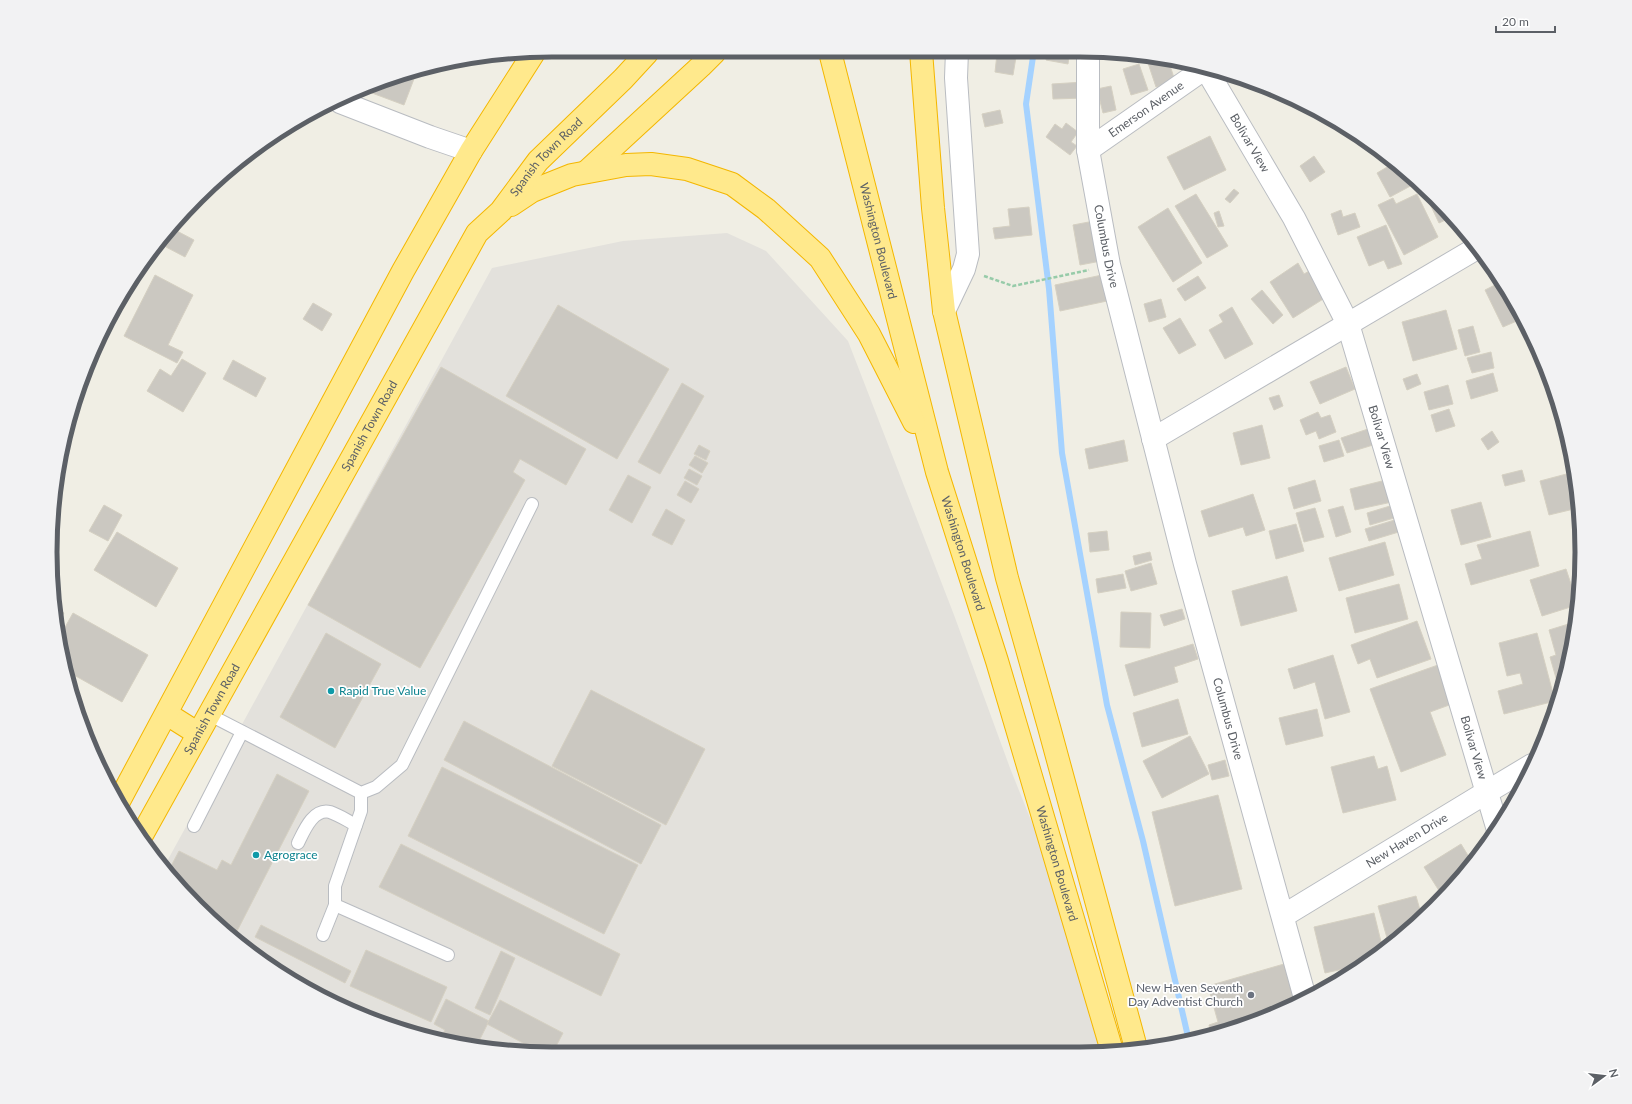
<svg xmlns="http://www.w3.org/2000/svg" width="1632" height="1104" viewBox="0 0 1632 1104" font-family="Lato,sans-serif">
	<rect width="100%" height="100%" fill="#f0eee4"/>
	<path fill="#e3e1dc" d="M 727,233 L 766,251 L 848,341 L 954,615 L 1010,768 L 1075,930 L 1107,1051 L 1080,1054 L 552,1054 L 454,1044 L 330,1002 L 247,950 L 197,907 L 165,865 L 492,268 L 623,241 Z"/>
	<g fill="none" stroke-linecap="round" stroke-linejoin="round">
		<path stroke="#a5d2ff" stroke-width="6" d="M 1034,50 L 1026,104 L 1049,289 L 1062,453 L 1107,705 L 1143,841 L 1189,1041"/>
	</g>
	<g fill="#cbc8c1" stroke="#d5d0c2">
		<path d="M 1048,50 L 1070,50 L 1068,64 L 1046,60 Z"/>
		<path d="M 997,54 L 1016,57 L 1013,75 L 995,72 Z"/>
		<path d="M 1146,57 L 1168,59 L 1175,81 L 1156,87 Z"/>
		<path d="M 1181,61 L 1196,66 L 1185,70 Z"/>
		<path d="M 1139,64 L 1148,90 L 1131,95 L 1123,69 Z"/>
		<path d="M 417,71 L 404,105 L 364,90 L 391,77 Z"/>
		<path d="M 1084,82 L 1085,98 L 1053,99 L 1052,84 Z"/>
		<path d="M 1111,86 L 1116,110 L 1103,113 L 1097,89 Z"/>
		<path d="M 1000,110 L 1003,123 L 985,127 L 982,114 Z"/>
		<path d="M 1066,123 L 1078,132 L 1071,142 L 1077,146 L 1070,155 L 1046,137 L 1055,124 L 1062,129 Z"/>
		<path d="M 1210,136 L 1226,170 L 1184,190 L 1167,157 Z"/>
		<path d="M 1314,156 L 1325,172 L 1310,182 L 1300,166 Z"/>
		<path d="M 1394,163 L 1414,180 L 1416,183 L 1390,197 L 1377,173 Z"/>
		<path d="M 1421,185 L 1435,197 L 1452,217 L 1439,223 Z"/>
		<path d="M 1234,189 L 1239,193 L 1230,203 L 1225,199 Z"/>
		<path d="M 1196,194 L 1228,246 L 1207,258 L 1175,206 Z"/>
		<path d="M 1417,194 L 1438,237 L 1404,255 L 1378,205 L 1393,198 L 1396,204 Z"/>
		<path d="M 1029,207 L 1032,235 L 995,239 L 993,228 L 1010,226 L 1008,209 Z"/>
		<path d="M 1168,208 L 1202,263 L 1173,282 L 1138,227 Z"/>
		<path d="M 1341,210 L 1343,217 L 1355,213 L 1360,227 L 1338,235 L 1331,214 Z"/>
		<path d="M 1219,211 L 1224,226 L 1218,227 L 1214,213 Z"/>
		<path d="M 1094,221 L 1101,261 L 1080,265 L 1073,225 Z"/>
		<path d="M 1386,225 L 1402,264 L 1388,269 L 1384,260 L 1369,266 L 1357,237 Z"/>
		<path d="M 175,230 L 194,240 L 185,257 L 166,247 Z"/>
		<path d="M 1298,263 L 1304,274 L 1311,270 L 1328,296 L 1293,318 L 1270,282 Z"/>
		<path d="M 155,275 L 193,295 L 168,345 L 183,352 L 177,363 L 124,336 Z"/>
		<path d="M 1102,275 L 1107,301 L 1060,311 L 1055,285 Z"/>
		<path d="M 1198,276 L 1206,288 L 1185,301 L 1177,289 Z"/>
		<path d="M 1501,282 L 1519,320 L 1503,327 L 1485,290 Z"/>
		<path d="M 1262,290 L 1283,315 L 1273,324 L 1251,299 Z"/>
		<path d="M 1161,299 L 1166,317 L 1149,322 L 1144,304 Z"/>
		<path d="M 313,303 L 332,314 L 322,331 L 303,319 Z"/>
		<path d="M 558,305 L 669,369 L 617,459 L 506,396 Z"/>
		<path d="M 1232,307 L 1253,344 L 1225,359 L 1209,330 L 1223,322 L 1219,315 Z"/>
		<path d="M 1446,310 L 1457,349 L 1413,361 L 1402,322 Z"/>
		<path d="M 1180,318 L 1196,345 L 1179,354 L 1163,328 Z"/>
		<path d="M 1473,326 L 1480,352 L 1465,356 L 1458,330 Z"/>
		<path d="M 1537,346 L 1544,361 L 1537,364 L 1532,348 Z"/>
		<path d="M 1491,352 L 1494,368 L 1472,373 L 1467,358 Z"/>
		<path d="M 182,359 L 206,373 L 183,412 L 147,391 L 160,369 L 171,376 Z"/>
		<path d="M 233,360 L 266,378 L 256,397 L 223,379 Z"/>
		<path d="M 441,367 L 586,449 L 566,485 L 520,459 L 513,472 L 525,480 L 420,668 L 308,605 Z"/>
		<path d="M 1346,367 L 1355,389 L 1320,404 L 1310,382 Z"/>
		<path d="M 1493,373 L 1498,391 L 1471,399 L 1466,381 Z"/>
		<path d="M 1417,374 L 1421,384 L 1407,390 L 1403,379 Z"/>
		<path d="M 682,383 L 704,396 L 660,474 L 638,462 Z"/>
		<path d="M 1448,385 L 1453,404 L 1429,410 L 1424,392 Z"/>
		<path d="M 1279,395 L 1283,406 L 1274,410 L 1269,398 Z"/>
		<path d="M 1449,409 L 1455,426 L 1436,432 L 1431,415 Z"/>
		<path d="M 1318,412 L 1321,418 L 1330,415 L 1336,432 L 1319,439 L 1316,431 L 1306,435 L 1300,420 Z"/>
		<path d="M 1262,425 L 1270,458 L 1241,465 L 1233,433 Z"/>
		<path d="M 1368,429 L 1373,445 L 1347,453 L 1341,438 Z"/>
		<path d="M 1492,431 L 1499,442 L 1488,450 L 1481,439 Z"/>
		<path d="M 1124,440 L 1128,461 L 1089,469 L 1085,449 Z"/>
		<path d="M 1339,440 L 1344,456 L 1324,462 L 1319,446 Z"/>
		<path d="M 699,445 L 710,451 L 706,460 L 694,454 Z"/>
		<path d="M 695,456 L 708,463 L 702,473 L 689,465 Z"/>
		<path d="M 689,469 L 702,476 L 697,485 L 684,478 Z"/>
		<path d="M 1522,470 L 1525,481 L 1505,486 L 1502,475 Z"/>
		<path d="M 1574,472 L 1578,508 L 1549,515 L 1540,481 Z"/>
		<path d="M 628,475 L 651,487 L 632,523 L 609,510 Z"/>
		<path d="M 1315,480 L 1321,501 L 1294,509 L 1288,488 Z"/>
		<path d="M 1386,480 L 1392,502 L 1355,510 L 1350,489 Z"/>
		<path d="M 685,481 L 699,489 L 691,503 L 677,495 Z"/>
		<path d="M 1253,494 L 1265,530 L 1246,536 L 1243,527 L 1209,537 L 1201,511 Z"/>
		<path d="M 1481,502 L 1491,537 L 1461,545 L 1451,510 Z"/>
		<path d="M 104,505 L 122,515 L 108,541 L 89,531 Z"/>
		<path d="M 1343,506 L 1351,532 L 1336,537 L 1328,510 Z"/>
		<path d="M 1390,506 L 1394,518 L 1370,525 L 1367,513 Z"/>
		<path d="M 1315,508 L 1324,537 L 1304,542 L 1296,513 Z"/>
		<path d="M 666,509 L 685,520 L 672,545 L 652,535 Z"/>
		<path d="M 1398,519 L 1402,531 L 1369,541 L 1365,529 Z"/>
		<path d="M 1296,524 L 1304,551 L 1276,559 L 1269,531 Z"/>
		<path d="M 1107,531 L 1109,550 L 1090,552 L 1088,533 Z"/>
		<path d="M 1530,531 L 1539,566 L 1471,585 L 1465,564 L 1482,559 L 1477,545 Z"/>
		<path d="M 117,532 L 178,568 L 156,607 L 94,570 Z"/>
		<path d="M 1385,542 L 1394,575 L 1339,591 L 1329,558 Z"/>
		<path d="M 1150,552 L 1152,560 L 1135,565 L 1133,556 Z"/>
		<path d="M 1151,563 L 1157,584 L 1131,591 L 1125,571 Z"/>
		<path d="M 1580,567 L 1579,585 L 1573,570 Z"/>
		<path d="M 1566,569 L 1577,602 L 1577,605 L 1542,616 L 1530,580 Z"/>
		<path d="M 1123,574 L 1126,588 L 1098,593 L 1096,579 Z"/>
		<path d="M 1287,576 L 1297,611 L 1241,626 L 1232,591 Z"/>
		<path d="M 1399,584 L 1408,619 L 1355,633 L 1346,598 Z"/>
		<path d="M 57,609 L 64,613 L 58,622 Z"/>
		<path d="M 1182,609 L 1185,619 L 1164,626 L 1160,615 Z"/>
		<path d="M 1121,612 L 1151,613 L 1150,648 L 1120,647 Z"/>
		<path d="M 73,613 L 148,655 L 122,702 L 65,670 L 60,650 L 59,638 Z"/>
		<path d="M 1417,621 L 1431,659 L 1377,678 L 1370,659 L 1358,664 L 1351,645 Z"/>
		<path d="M 1575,622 L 1572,650 L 1562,684 L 1558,685 L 1550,657 L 1556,655 L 1549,630 Z"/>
		<path d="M 326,633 L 381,664 L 335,748 L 280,717 Z"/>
		<path d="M 1537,633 L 1555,701 L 1504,714 L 1498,691 L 1523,684 L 1520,673 L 1507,676 L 1499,643 Z"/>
		<path d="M 1193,644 L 1198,659 L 1174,667 L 1178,682 L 1134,696 L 1125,665 Z"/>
		<path d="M 1333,655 L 1350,712 L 1325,719 L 1315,682 L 1294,689 L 1288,669 Z"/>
		<path d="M 1438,665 L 1452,704 L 1430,712 L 1446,755 L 1401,772 L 1370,689 Z"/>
		<path d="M 591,690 L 705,749 L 666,825 L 552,766 Z"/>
		<path d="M 1178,699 L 1188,734 L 1142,747 L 1133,713 Z"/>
		<path d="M 1317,709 L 1323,736 L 1286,745 L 1279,718 Z"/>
		<path d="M 464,721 L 661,825 L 641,864 L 444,760 Z"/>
		<path d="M 1190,736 L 1209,774 L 1162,798 L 1143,761 Z"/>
		<path d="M 1374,756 L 1378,769 L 1387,766 L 1396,800 L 1343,813 L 1331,767 Z"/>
		<path d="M 1225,760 L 1229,776 L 1212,780 L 1208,765 Z"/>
		<path d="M 442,767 L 638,865 L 604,934 L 408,836 Z"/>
		<path d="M 277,774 L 309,791 L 233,939 L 197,907 L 169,870 L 179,851 L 217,870 L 222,860 L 231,865 Z"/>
		<path d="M 1218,795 L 1242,889 L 1175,906 L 1152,812 Z"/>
		<path d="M 401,844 L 620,954 L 601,996 L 379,887 Z"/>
		<path d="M 1461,844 L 1472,862 L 1443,897 L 1424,867 Z"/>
		<path d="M 1416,896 L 1422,917 L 1389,945 L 1378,906 Z"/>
		<path d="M 1374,913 L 1383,950 L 1366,964 L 1325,973 L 1314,927 Z"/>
		<path d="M 261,925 L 351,971 L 345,983 L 255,937 Z"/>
		<path d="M 366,950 L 447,987 L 431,1022 L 350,986 Z"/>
		<path d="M 501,951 L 515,958 L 490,1015 L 475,1008 Z"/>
		<path d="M 1284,964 L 1295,1004 L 1249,1018 L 1250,1022 L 1211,1034 L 1209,1025 L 1218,1022 L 1208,986 Z"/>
		<path d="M 1348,975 L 1330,985 L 1328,980 Z"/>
		<path d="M 446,999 L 489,1021 L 476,1047 L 460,1045 L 442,1036 L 445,1030 L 434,1024 Z"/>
		<path d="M 500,1000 L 563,1033 L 552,1054 L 542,1053 L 487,1024 Z"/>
	</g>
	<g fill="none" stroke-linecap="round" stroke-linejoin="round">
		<defs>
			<g id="lane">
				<path d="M 208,714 L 361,793 L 376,787 L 402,765 L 532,504"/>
				<path d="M 194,826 L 242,732"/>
				<path d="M 298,843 C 304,831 313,808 330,812 C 339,815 348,821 356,825"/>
				<path d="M 335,905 L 448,955"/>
				<path d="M 323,935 L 335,905 L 335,886 L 361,811 L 361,793"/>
			</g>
			<g id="street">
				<path id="s1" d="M 1088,51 L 1088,150 L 1109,265 L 1185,564 L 1305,998"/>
				<path id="s2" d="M 1206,69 L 1294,218 L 1348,324 L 1498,830"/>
				<path d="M 340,102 L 430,137 L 471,151"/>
				<path id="s3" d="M 1088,150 L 1204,69"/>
				<path d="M 944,311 L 964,269 L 968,254 L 956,78 L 957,51"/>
				<path d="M 1153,439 L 1477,248"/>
				<path id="s4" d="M 1283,916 L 1487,792 L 1532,765"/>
			</g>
			<g id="highway">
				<path d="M 921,51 L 933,208 L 944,311 L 1007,578 L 1049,727 L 1136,1048"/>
				<path id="s5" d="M 830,52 L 937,472 L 997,661 L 1112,1051"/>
				<path d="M 586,172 L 701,66 L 714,53"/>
				<path d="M 511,205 L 532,191 L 572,175 L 626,165 L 651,164 L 687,169 L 732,184 L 766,209 L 820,258 L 869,334 L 914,422"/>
				<path d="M 167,714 L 197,733"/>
				<path d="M 118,803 L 403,271 L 471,151 L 533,54"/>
				<path id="s6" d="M 142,835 L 477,233 L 501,211 L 538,161 L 623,79 L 647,53"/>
			</g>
		</defs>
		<use href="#lane" stroke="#b9bcc1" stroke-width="14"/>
		<use href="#street" stroke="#b9bcc1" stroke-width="24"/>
		<use href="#highway" stroke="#f4b700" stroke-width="24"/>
		<path stroke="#97cba9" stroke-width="2.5" stroke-dasharray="4 2" stroke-linecap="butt" d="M 984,276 L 1013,286 L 1089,270"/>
		<use href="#lane" stroke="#fff" stroke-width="12"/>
		<use href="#street" stroke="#fff" stroke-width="22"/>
		<use href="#highway" stroke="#ffe98c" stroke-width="22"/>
	</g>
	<g fill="#0f9aa8" stroke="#fff" stroke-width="1.5">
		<circle cx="331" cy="691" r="4"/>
		<circle cx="256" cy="855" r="4"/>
	</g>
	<circle fill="#6b7280" stroke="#fff" stroke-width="1.5" cx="1251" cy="995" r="4"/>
	<g text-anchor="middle" stroke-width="3.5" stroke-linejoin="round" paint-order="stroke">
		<g font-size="12" fill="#5c6066" stroke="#fff">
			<text dy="4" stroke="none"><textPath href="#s3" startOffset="71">Emerson Avenue</textPath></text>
			<text dy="4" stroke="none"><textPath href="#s2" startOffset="86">Bolivar View</textPath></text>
			<text dy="4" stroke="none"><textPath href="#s6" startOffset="792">Spanish Town Road</textPath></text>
			<text dy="4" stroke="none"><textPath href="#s5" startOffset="195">Washington Boulevard</textPath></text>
			<text dy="4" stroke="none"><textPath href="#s1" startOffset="197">Columbus Drive</textPath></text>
			<text dy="4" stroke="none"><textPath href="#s6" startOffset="468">Spanish Town Road</textPath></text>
			<text dy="4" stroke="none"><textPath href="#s2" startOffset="410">Bolivar View</textPath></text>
			<text dy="4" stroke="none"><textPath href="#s5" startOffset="519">Washington Boulevard</textPath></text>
			<text dy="4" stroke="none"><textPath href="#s6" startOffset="144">Spanish Town Road</textPath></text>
			<text dy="4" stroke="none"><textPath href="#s1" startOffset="685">Columbus Drive</textPath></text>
			<text dy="4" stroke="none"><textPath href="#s2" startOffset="734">Bolivar View</textPath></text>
			<text dy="4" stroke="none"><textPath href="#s4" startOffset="145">New Haven Drive</textPath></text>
			<text dy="4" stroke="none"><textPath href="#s5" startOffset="843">Washington Boulevard</textPath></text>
		</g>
		<g font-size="12" fill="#0d838f" stroke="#fff" text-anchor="start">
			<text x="339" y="695">Rapid True Value</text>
			<text x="264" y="859">Agrograce</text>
		</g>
		<g font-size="12" fill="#5b616d" stroke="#fff" text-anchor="end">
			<text x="1243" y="992">New Haven Seventh<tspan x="1243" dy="14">Day Adventist Church</tspan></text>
		</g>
	</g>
	<path d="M0 0H1632V1104H0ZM552 57H1080A495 495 0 0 1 1575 552V552A495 495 0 0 1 1080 1047H552A495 495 0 0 1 57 552V552A495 495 0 0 1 552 57Z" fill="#f2f2f3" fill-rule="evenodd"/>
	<path fill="none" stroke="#5c6066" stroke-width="5" d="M552 57H1080A495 495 0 0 1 1575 552V552A495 495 0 0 1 1080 1047H552A495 495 0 0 1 57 552V552A495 495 0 0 1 552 57Z"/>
	<g transform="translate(1604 1076) rotate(75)" stroke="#ffffff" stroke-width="3" paint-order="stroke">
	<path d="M0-3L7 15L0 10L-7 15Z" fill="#5c6066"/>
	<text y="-6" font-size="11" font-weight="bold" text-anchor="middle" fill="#5c6066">N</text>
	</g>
	<path d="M1496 26v6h59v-6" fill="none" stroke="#5c6066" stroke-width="2"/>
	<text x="1502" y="26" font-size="12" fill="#5c6066" stroke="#ffffff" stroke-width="3" paint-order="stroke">20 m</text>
</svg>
